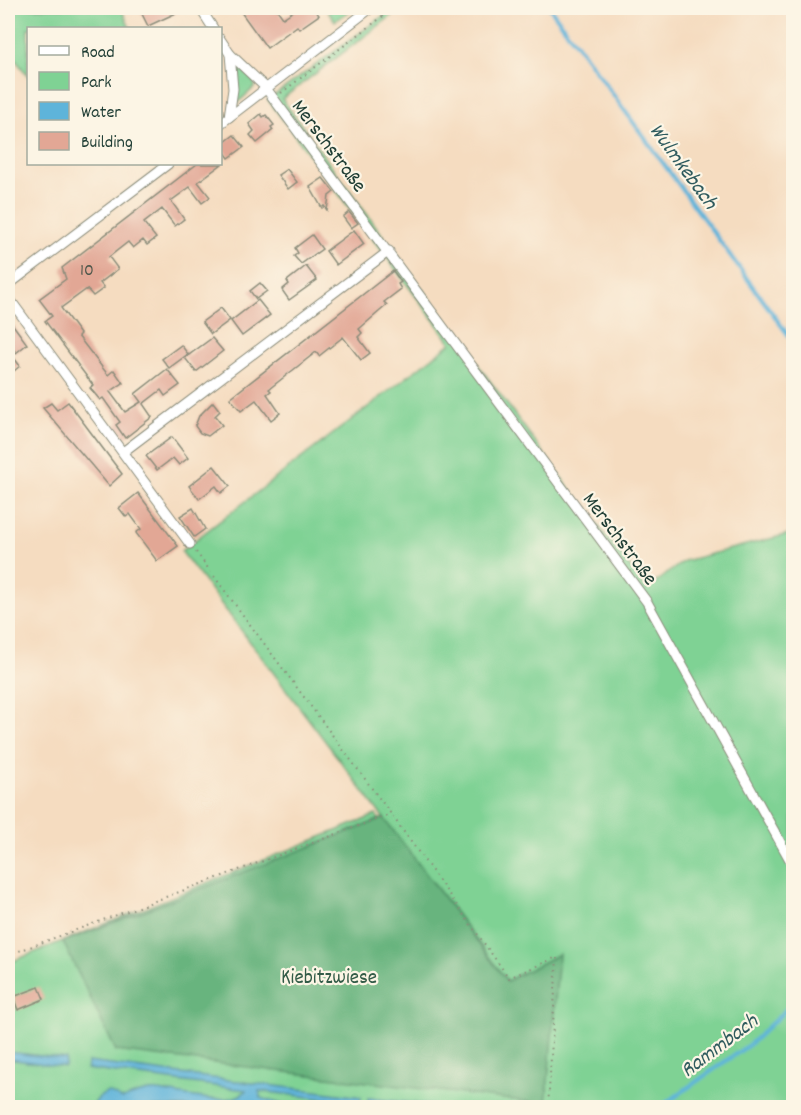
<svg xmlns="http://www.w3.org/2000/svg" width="801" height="1115" viewBox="0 0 801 1115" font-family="Dekko,sans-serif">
	<rect width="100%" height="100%" fill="#fcf5e5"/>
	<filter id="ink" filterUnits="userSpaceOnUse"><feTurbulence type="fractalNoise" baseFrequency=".0167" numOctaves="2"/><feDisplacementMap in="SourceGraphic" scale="12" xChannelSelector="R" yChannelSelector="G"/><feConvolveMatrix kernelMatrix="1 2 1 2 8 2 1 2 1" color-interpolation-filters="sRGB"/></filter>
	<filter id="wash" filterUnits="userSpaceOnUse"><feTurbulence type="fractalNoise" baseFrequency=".008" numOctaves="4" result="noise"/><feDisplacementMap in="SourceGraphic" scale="24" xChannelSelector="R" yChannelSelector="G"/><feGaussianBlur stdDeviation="1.35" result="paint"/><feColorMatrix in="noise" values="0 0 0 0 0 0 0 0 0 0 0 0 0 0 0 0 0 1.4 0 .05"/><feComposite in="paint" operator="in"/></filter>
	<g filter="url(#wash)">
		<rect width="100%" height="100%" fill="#f5dcc0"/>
		<g fill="#7fd294" stroke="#4f8864" stroke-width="1.5">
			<path d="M 8,8 L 121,8 L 130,28 L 28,28 L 28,76 L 8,50 Z"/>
			<path d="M 326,8 L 354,8 L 335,21 Z"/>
			<path d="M 394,8 L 402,8 L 282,99 L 572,492 L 647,589 L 684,561 L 793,533 L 793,1107 L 8,1108 L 8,963 L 376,815 L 502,990 L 552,959 L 507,981 L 181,551 L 451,343 L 268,100 Z"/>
			<path d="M 240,66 L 254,82 L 255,87 L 235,105 L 236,69 Z"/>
		</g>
		<path fill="#67b47e" stroke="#437859" stroke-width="1.5" d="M 384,818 L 507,981 L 559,954 L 546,1104 L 116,1051 L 63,942 Z"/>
		<g fill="#5eb4da" stroke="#3e7887" stroke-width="1.5">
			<path d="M 8,1052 L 66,1059 L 65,1067 L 8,1059 Z"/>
			<path d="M 88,1062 L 361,1097 L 360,1103 L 259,1091 L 261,1098 L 291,1107 L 92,1107 L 99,1097 L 108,1092 L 122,1099 C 133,1096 146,1089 158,1091 C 178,1093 232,1109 246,1090 L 87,1069 Z"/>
			<path d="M 368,1098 L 369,1098 L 443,1107 L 392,1108 L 368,1104 Z"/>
		</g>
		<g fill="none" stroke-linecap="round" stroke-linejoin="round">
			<g stroke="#5eb4da" stroke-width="4">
				<path d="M 550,8 L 794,343"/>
				<path d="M 659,1108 L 750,1044 L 794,1002"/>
			</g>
		</g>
		<g id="blocks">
			<g fill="#e2a795">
				<path d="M 139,8 L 187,8 L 148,26 Z"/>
				<path d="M 238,8 L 276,8 L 283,18 L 298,8 L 313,8 L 319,15 L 299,29 L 297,26 L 267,48 Z"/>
				<path d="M 261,114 L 263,117 L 266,115 L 274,125 L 271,127 L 273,130 L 257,143 L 250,135 L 254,131 L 249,124 Z"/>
				<path d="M 234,135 L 244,147 L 229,158 L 220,146 Z"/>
				<path d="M 197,164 L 222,164 L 198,182 L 210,197 L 202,203 L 190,187 L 171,201 L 184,219 L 175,226 L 162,209 L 144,223 L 156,238 L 147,245 L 143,240 L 133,248 L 128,242 L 109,257 L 118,269 L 100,283 L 104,288 L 93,296 L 87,289 L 61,308 L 80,334 L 78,336 L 108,375 L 114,370 L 123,383 L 110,392 L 125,412 L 141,402 L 135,394 L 167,369 L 180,385 L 165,396 L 161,390 L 143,404 L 152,417 L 125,438 L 116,425 L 120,422 L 103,398 L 100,400 L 90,388 L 93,385 L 45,321 L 52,316 L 39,299 L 66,279 L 62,268 Z"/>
				<path d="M 287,169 L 297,182 L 288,189 L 278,175 Z"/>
				<path d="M 323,178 L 334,192 L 329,196 L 327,210 L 324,206 L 322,208 L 310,187 Z"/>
				<path d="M 349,212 L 358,223 L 351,228 L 343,217 Z"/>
				<path d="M 354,230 L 364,244 L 336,265 L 326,251 Z"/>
				<path d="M 312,235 L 322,249 L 301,264 L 294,256 L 298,253 L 295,248 Z"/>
				<path d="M 306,266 L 317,280 L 289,300 L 282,290 L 289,284 L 287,281 Z"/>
				<path d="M 393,271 L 401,282 L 398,284 L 401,289 L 384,302 L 387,305 L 359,329 L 362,333 L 358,337 L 370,353 L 361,360 L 343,337 L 319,356 L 316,352 L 269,389 L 271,391 L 267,394 L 280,413 L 271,420 L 256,400 L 241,411 L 230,398 Z"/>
				<path d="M 260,283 L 267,291 L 256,299 L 250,291 Z"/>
				<path d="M 258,300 L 270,315 L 242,336 L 231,321 Z"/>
				<path d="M 221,308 L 230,320 L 211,334 L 202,322 Z"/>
				<path d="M 8,318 L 27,344 L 16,353 L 8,341 Z"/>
				<path d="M 212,338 L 223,351 L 196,372 L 185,358 Z"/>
				<path d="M 181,345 L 188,354 L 169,368 L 162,359 Z"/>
				<path d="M 8,350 L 20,366 L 8,376 Z"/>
				<path d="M 68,402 L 122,474 L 109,486 L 43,408 L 51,403 L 57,410 Z"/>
				<path d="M 213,402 L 220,411 L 215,416 L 222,425 L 208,436 L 200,433 L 195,426 L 199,416 Z"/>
				<path d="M 172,437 L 188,458 L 179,465 L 173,458 L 157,470 L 146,456 Z"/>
				<path d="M 214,466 L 230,486 L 221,493 L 216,486 L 199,499 L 189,486 Z"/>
				<path d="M 138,493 L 178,546 L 157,561 L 136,533 L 141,529 L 130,514 L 126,517 L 119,508 Z"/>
				<path d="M 193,508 L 205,529 L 194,537 L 180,516 Z"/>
				<path d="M 39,987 L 44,999 L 18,1010 L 13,997 Z"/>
			</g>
		</g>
	</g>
	<g filter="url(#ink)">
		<use href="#blocks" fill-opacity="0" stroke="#8a8c7a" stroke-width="1.5"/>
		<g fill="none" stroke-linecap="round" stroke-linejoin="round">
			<defs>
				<g id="street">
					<path d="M 200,8 L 213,28"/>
					<path d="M 220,39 L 230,54 L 265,87 L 647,602 L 794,867"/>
					<path d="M 229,117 L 233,89 L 230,54"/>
					<path d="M 220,124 L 371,8"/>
					<path d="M 8,285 L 168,164"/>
					<path d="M 8,297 L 190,544"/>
					<path d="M 123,452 L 389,251"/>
				</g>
			</defs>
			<use href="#street" stroke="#8a8c7a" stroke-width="11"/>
			<g stroke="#8a8c7a" stroke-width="2" stroke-dasharray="1.5 4.5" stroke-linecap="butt">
				<path d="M 281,93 L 394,8"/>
				<path d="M 196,552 L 391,814 L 509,978 L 557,957 L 548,1108"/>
				<path d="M 8,955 L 391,814"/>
			</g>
			<use href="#street" stroke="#fff" stroke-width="9"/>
		</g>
	</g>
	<g text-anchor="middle" stroke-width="4.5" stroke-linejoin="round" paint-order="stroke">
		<g font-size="18" fill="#50584c">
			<text x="87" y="275">10</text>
		</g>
		<g font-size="21" fill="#1f3d34" stroke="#fcf5e5">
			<text transform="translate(330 145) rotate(53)" y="7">Merschstraße</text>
			<text transform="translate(621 538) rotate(53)" y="7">Merschstraße</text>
		</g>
		<g font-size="21" fill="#325b47" stroke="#fcf5e5">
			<text x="329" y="983">Kiebitzwiese</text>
		</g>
		<g font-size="22" font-style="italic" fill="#2f5b5e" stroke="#fcf5e5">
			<text transform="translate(685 165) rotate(54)" y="8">Wulmkebach</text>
			<text transform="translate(718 1044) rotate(-37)" y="8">Rammbach</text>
		</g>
	</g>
	<rect width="801" height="1115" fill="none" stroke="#fcf5e5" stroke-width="30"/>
	<rect x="27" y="27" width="195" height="138" fill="#fcf5e5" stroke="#a4ab9e" stroke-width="1.5"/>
	<rect x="39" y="46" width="30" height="9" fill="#ffffff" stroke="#a4ab9e" stroke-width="1.5"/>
	<text x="81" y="57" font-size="18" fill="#1f3d34">Road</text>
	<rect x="39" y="72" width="30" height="18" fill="#7fd294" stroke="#a4ab9e" stroke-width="1.5"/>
	<text x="81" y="87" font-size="18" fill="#1f3d34">Park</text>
	<rect x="39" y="102" width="30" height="18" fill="#5eb4da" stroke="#a4ab9e" stroke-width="1.5"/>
	<text x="81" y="117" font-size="18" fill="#1f3d34">Water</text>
	<rect x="39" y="132" width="30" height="18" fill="#e2a795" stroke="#a4ab9e" stroke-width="1.5"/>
	<text x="81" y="147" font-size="18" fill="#1f3d34">Building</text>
</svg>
